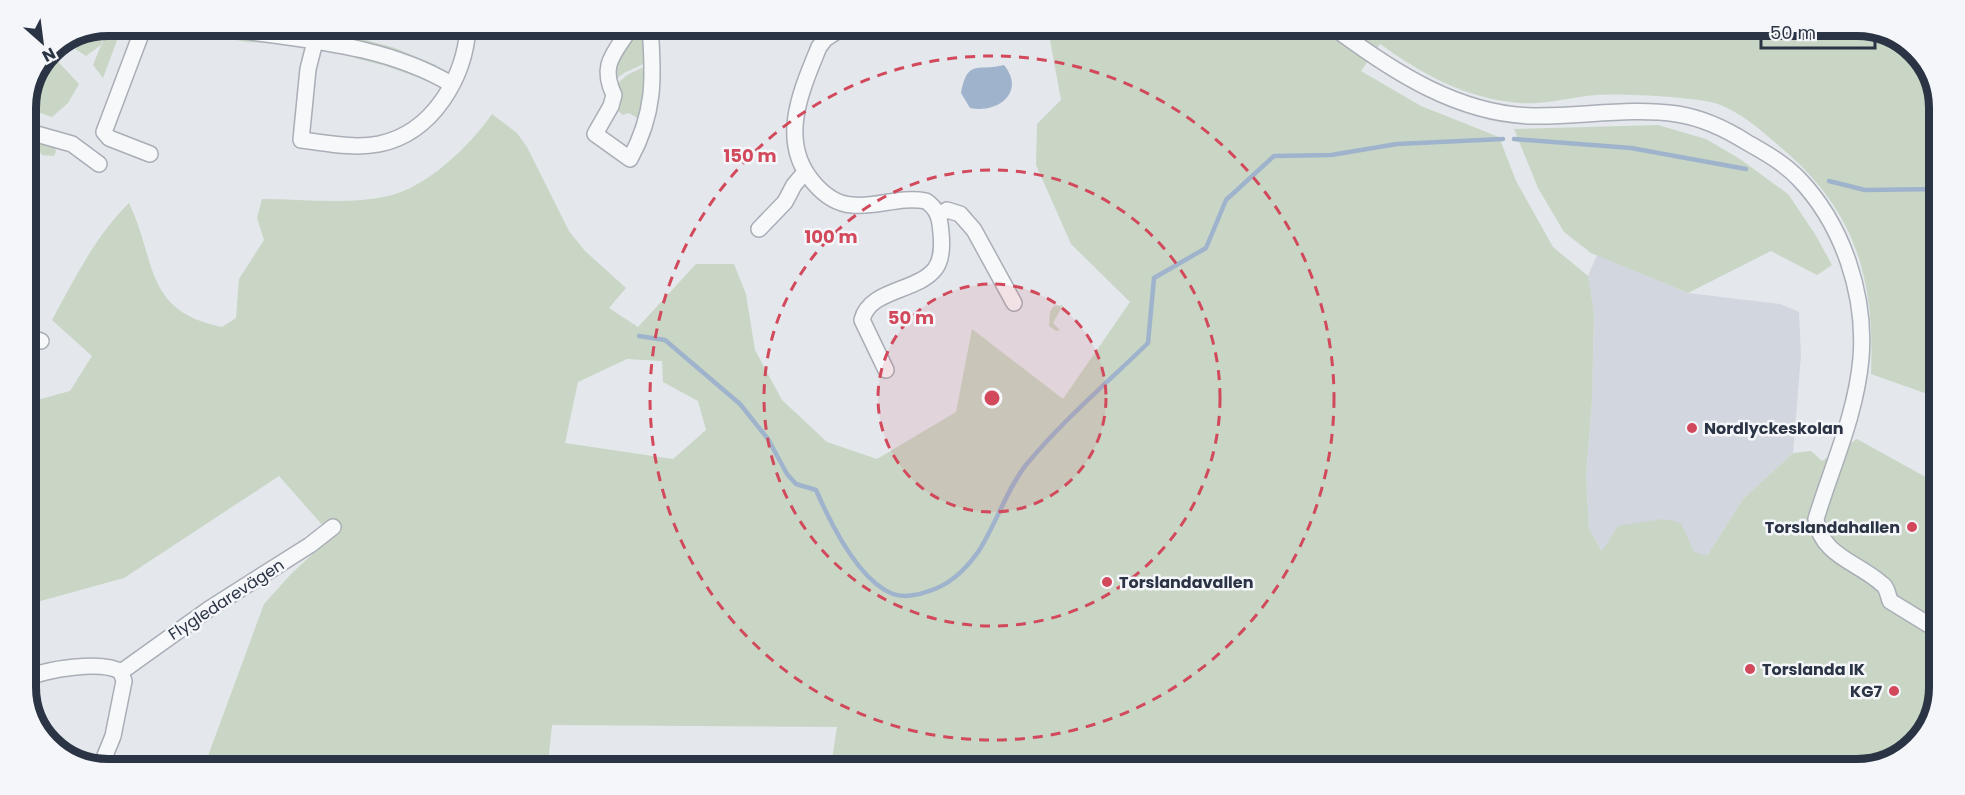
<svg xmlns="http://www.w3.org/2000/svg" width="1965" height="795" viewBox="0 0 1965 795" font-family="Poppins,sans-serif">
	<rect width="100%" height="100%" fill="#e4e7ec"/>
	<path fill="#d2d6de" d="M 1597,255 L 1688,293 L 1780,304 L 1799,312 L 1801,355 L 1793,453 L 1743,499 L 1707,556 L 1603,552 L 1589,529 L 1586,474 L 1592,401 L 1594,313 L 1588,276 Z"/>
	<g fill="#c9d6c5" fill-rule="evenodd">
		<path d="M 109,26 L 128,26 L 122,27 L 103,78 L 93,65 Z"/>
		<path d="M 159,26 L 174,26 L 291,44 L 247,42 Z"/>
		<path d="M 104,27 L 101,45 L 86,56 L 66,43 Z"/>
		<path d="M 645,29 L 650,61 L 624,73 L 616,79 L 614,65 L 637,31 Z"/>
		<path d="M 1048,29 L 1888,32 L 1923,58 L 1939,103 L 1936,397 L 1871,374 C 1875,276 1855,209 1778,145 C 1761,130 1740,112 1718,104 C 1698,97 1619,93 1596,95 C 1571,97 1545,105 1520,103 C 1466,99 1422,74 1380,44 L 1361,71 L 1421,106 L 1499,137 L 1516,181 L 1553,247 L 1588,276 L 1594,313 L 1592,401 L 1586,474 L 1589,529 L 1602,551 L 1618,526 L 1663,519 L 1681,523 L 1694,552 L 1707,556 L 1743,499 L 1793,453 L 1811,451 L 1822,461 L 1857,439 L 1931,480 L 1936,468 L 1933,718 L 1903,755 L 1857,769 L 831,766 L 837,727 L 552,725 L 548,765 L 205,764 L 264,604 L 291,574 L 332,536 L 279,476 L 124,578 L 26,605 L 26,403 L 70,391 L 92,356 L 52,320 C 74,280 95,236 129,203 C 157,261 143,311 222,327 L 236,318 L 239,279 L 264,240 L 257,218 L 262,199 C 303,199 347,205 388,196 C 426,188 470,146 492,114 L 517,133 L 527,147 L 569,231 L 585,251 L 626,288 L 609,308 L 638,327 L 696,264 L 734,264 L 746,294 L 755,350 L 782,400 L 827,442 L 877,459 L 956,412 L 972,329 L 1063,399 L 1130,302 L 1071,244 L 1036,165 L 1037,124 L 1061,100 ZM 627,359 L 662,361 L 663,382 L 698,401 L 706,430 L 673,459 L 565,443 L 578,382 Z"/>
		<path d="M 348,35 L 395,48 L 436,65 L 436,68 L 345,39 Z"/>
		<path d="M 49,52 L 79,84 L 68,103 L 52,117 L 26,108 Z"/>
		<path d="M 342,52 L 353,53 L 432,79 L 431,82 L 386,66 L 347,56 Z"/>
		<path d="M 650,64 L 644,122 L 629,113 L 623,115 L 616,109 L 616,85 L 627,75 Z"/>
		<path d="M 1658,125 L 1706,139 L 1740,159 L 1788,194 L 1815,234 L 1832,265 L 1817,275 L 1771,251 L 1688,293 L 1591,253 L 1564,232 L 1538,188 L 1514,129 Z"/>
		<path d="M 32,140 L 55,147 L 56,152 L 54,156 L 42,155 Z"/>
		<path d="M 1063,305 L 1053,323 L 1060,330 L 1056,331 L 1049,326 L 1050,312 L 1054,306 Z"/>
	</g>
	<path fill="#9fb4cc" d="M 1004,65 C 1026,92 998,114 970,108 L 961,93 C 968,58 977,72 1004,65 Z"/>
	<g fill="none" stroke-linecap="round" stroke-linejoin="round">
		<g stroke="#9fb4cc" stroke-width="4.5">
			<path d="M 1514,139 L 1631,148 L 1746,169"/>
			<path d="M 1829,181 L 1865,190 L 1938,189"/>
			<path d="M 639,336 L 665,340 L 740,404 L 768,439 L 787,474 L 796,484 L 816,490 C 830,522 859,581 893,594 C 903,598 919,595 929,591 C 949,585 966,569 978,552 C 996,525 1006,490 1026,465 C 1062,421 1107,383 1148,343 L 1154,278 L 1206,248 L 1226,200 L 1274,156 L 1331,155 L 1397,144 L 1503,139"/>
		</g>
		<defs>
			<g id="street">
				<path d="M 144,26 L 104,132 L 109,138 L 150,154"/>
				<path d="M 212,26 C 293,40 378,41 451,84"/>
				<path d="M 319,26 L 308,69 L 301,140 C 326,143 354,149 379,144 C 433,133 465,77 468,27"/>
				<path d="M 631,27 C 615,53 599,64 614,95 L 611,106 L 595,134 L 630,159 C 655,113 654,78 650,27"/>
				<path d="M 842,28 L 825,39 L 819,47 C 801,91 778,141 813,182 C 823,194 836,204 852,205 C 876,208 899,196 926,201 C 938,209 940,219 941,233 C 942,243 942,260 935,269 C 917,292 869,289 862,320 L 886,370"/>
				<path d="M 1337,30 C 1395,73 1459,114 1532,116 C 1581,117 1629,107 1677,114 C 1703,118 1726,129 1748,143 C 1766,153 1785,164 1799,179 C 1843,225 1866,295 1861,358 C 1856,415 1832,466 1816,519 C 1821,556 1858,562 1882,584 C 1887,587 1888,595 1890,601 L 1934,628"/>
				<path d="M 26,131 L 72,144 L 99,164"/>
				<path d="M 939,215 L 947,210 L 960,214 L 974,230 L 1014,303"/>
				<path d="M 759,229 L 785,202 L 794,185 L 805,172"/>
				<path d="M 26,336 L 41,341"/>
				<path d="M 121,672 L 209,609 L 310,545 L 333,527"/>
				<path d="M 26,679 C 44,669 103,660 121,672 L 124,681 L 113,736 L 102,763"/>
			</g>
		</defs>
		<use href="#street" stroke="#a9aeb7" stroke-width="18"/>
		<use href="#street" stroke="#f7f8fa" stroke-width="15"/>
	</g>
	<circle cx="992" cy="398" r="114" fill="#d1495b" fill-opacity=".12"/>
	<g fill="none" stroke="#d1495b" stroke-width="3" stroke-dasharray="10 8">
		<circle cx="992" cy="398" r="114"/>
		<circle cx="992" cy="398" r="228"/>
		<circle cx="992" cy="398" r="342"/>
	</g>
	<g fill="#d1495b" stroke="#f4f6f9" stroke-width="2">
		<circle cx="1692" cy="428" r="6"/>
		<circle cx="1912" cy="527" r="6"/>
		<circle cx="1107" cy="582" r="6"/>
		<circle cx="1750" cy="669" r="6"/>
		<circle cx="1894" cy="691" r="6"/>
	</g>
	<g text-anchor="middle" stroke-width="5" stroke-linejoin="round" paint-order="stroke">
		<g font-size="16" font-weight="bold" fill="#2b3445" stroke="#f4f6f9" text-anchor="start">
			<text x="1704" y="434">Nordlyckeskolan</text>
			<text x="1900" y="533" text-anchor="end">Torslandahallen</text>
			<text x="1119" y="588">Torslandavallen</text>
			<text x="1762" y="675">Torslanda IK</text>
			<text x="1882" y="697" text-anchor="end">KG7</text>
		</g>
		<g font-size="16" fill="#2b3445" stroke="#f4f6f9">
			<text transform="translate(226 599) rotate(-33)" y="6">Flygledarevägen</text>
		</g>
	</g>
	<path d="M0 0H1965V795H0ZM108 36H1857A72 72 0 0 1 1929 108V687A72 72 0 0 1 1857 759H108A72 72 0 0 1 36 687V108A72 72 0 0 1 108 36Z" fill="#f4f6f9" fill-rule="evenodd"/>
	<path fill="none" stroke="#2b3445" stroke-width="8" d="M108 36H1857A72 72 0 0 1 1929 108V687A72 72 0 0 1 1857 759H108A72 72 0 0 1 36 687V108A72 72 0 0 1 108 36Z"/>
	<circle cx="992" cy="398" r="9" fill="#d1495b" stroke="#f4f6f9" stroke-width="3"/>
	<g font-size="18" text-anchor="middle" font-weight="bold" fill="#d1495b" stroke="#f4f6f9" stroke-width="5" stroke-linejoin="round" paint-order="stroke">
		<text x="750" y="162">150 m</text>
		<text x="831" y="243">100 m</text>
		<text x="911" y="324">50 m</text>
	</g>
	<g transform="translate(42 42) rotate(152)" stroke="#f4f6f9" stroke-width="4.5" paint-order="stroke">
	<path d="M0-4.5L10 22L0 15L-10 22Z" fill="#2b3445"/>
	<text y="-9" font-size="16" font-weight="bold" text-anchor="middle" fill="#2b3445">N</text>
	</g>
	<path d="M1761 39v9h114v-9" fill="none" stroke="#2b3445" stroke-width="3"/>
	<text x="1770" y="39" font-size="18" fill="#2b3445" stroke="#f4f6f9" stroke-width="4.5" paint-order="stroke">50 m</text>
</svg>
